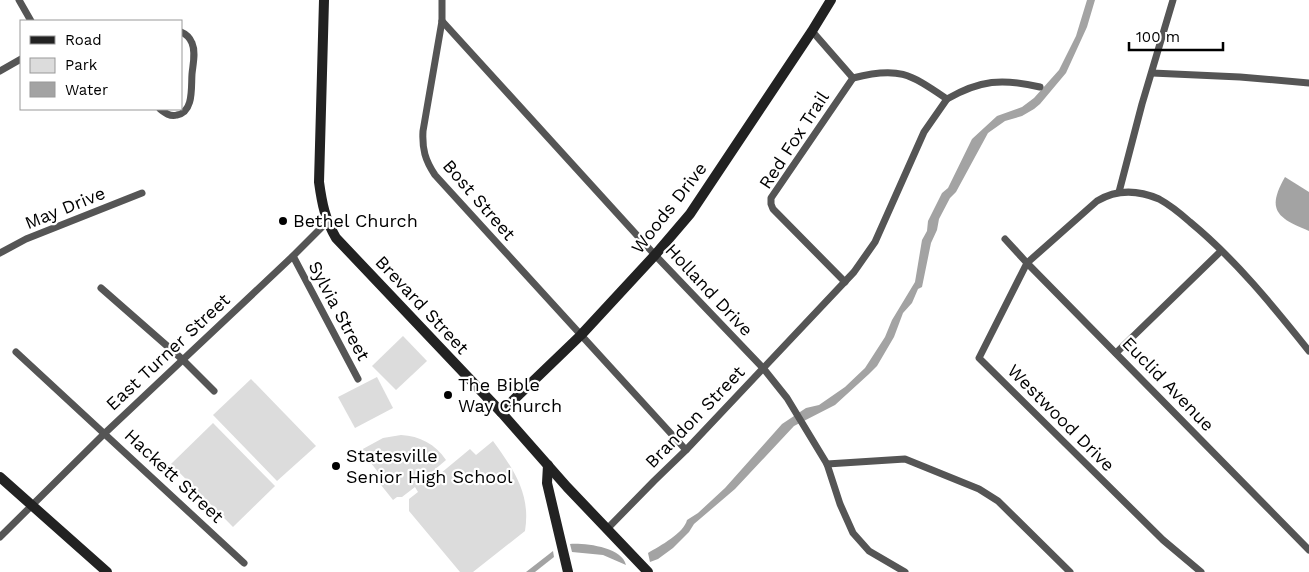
<svg xmlns="http://www.w3.org/2000/svg" width="1309" height="572" viewBox="0 0 1309 572" font-family="'Work Sans',sans-serif">
	<rect width="100%" height="100%" fill="#fff"/>
	<g fill="#dcdcdc">
		<path d="M 403,336 L 427,361 L 396,390 L 372,366 Z"/>
		<path d="M 377,377 L 393,408 L 355,428 L 338,397 Z"/>
		<path d="M 251,379 L 316,446 L 277,481 L 213,415 Z"/>
		<path d="M 213,423 L 275,486 L 233,527 L 171,464 Z"/>
		<path d="M 401,435 C 420,436 435,444 446,460 L 426,477 L 429,483 L 470,449 L 476,455 L 493,441 C 514,470 531,494 525,531 L 473,572 L 460,572 L 409,511 L 409,499 L 418,492 L 415,487 L 402,497 L 397,497 L 393,500 L 377,480 L 381,476 L 361,450 L 383,438 Z"/>
	</g>
	<g fill="#a3a3a3">
		<path d="M 1087,0 L 1095,0 L 1087,27 L 1066,73 L 1040,104 L 1034,109 L 1022,116 L 1005,121 L 988,133 L 956,192 L 950,198 L 939,219 L 937,230 L 931,243 L 922,287 L 918,289 L 912,303 L 903,313 L 894,337 L 877,366 L 869,374 L 835,405 L 794,426 L 735,489 L 694,524 L 689,532 L 673,548 L 658,559 L 650,562 L 648,553 C 660,546 684,533 687,520 L 698,513 L 725,488 L 782,424 L 806,408 L 819,405 L 845,387 L 865,368 L 885,337 L 892,320 L 915,282 L 922,240 L 927,231 L 928,221 L 942,193 L 948,188 L 972,139 L 997,116 L 1022,107 L 1034,98 L 1059,70 L 1076,36 Z"/>
		<path d="M 1285,177 L 1309,192 L 1309,231 C 1277,218 1266,210 1285,177 Z"/>
		<path d="M 570,544 C 585,543 622,547 626,565 L 603,555 L 572,552 Z"/>
		<path d="M 553,551 L 554,557 L 535,572 L 526,572 Z"/>
	</g>
	<g fill="none" stroke-linecap="round" stroke-linejoin="round">
		<g stroke="#555" stroke-width="7">
			<path d="M 19,0 L 31,21"/>
			<path d="M 442,0 L 442,21 L 423,131 C 422,149 425,160 435,175 L 686,450"/>
			<path d="M 442,21 L 655,255 L 763,368 L 787,398 L 827,464 L 840,504 L 853,533 L 869,551 L 905,572"/>
			<path d="M 812,31 L 853,78 C 899,66 910,74 947,99 C 980,80 1002,78 1040,87"/>
			<path d="M 0,71 L 21,59"/>
			<path d="M 1152,73 L 1240,77 L 1309,83"/>
			<path d="M 160,109 C 165,113 170,117 177,115 C 194,112 191,87 192,74 C 193,64 196,52 192,43 C 190,38 186,34 181,32"/>
			<path d="M 1119,192 L 1142,104 L 1173,0"/>
			<path d="M 1005,239 L 1027,263 L 1309,550"/>
			<path d="M 0,253 L 26,239 L 142,193"/>
			<path d="M 293,256 L 358,379"/>
			<path d="M 845,282 L 773,209 L 771,204 L 771,198 L 853,78"/>
			<path d="M 101,288 L 182,359 L 214,391"/>
			<path d="M 16,352 L 244,563"/>
			<path d="M 1116,353 L 1221,251"/>
			<path d="M 827,464 L 905,459 L 979,489 L 998,501 L 1070,572"/>
			<path d="M 607,529 L 654,481 L 686,450 L 854,272 L 875,242 L 924,132 L 947,99"/>
			<path d="M 0,537 L 105,433 L 293,256 L 327,222"/>
			<path d="M 1201,572 L 1163,540 L 979,358 L 1027,263 L 1097,201 C 1117,189 1138,190 1159,199 C 1170,205 1181,214 1190,222 C 1235,259 1273,306 1309,351"/>
		</g>
		<g stroke="#222" stroke-width="10">
			<path d="M 324,0 L 319,182 C 322,204 325,219 336,238 L 501,412 L 567,487 L 648,572"/>
			<path d="M 501,412 L 581,335 L 655,255 L 690,214 L 812,31 L 831,0"/>
			<path d="M 548,465 L 547,483 L 568,572"/>
			<path d="M 0,477 L 107,572"/>
		</g>
	</g>
	<g fill="#000" stroke="#fff" stroke-width="2">
		<circle cx="283" cy="221" r="5"/>
		<circle cx="448" cy="395" r="5"/>
		<circle cx="336" cy="466" r="5"/>
	</g>
	<g text-anchor="middle" stroke-width="4.5" stroke-linejoin="round" paint-order="stroke">
		<g font-size="18" fill="#000" stroke="#fff">
			<text transform="translate(794 140) rotate(-57)" y="6">Red Fox Trail</text>
			<text transform="translate(479 200) rotate(49)" y="6">Bost Street</text>
			<text transform="translate(65 208) rotate(-22)" y="6">May Drive</text>
			<text transform="translate(669 208) rotate(-52)" y="6">Woods Drive</text>
			<text transform="translate(709 290) rotate(47)" y="6">Holland Drive</text>
			<text transform="translate(422 305) rotate(47)" y="6">Brevard Street</text>
			<text transform="translate(339 311) rotate(62)" y="6">Sylvia Street</text>
			<text transform="translate(168 352) rotate(-43)" y="6">East Turner Street</text>
			<text transform="translate(1168 384) rotate(46)" y="6">Euclid Avenue</text>
			<text transform="translate(695 417) rotate(-46)" y="6">Brandon Street</text>
			<text transform="translate(1061 418) rotate(45)" y="6">Westwood Drive</text>
			<text transform="translate(174 476) rotate(43)" y="6">Hackett Street</text>
		</g>
		<g font-size="18" fill="#000" stroke="#fff" text-anchor="start">
			<text x="293" y="227">Bethel Church</text>
			<text x="458" y="391">The Bible<tspan x="458" dy="21">Way Church</tspan></text>
			<text x="346" y="462">Statesville<tspan x="346" dy="21">Senior High School</tspan></text>
		</g>
	</g>
	<rect x="20" y="20" width="162" height="90" fill="#ffffff" stroke="#999999"/>
	<rect x="30" y="36" width="25" height="8" fill="#222222" stroke="#999999"/>
	<text x="65" y="45" font-size="15" fill="#000000">Road</text>
	<rect x="30" y="58" width="25" height="15" fill="#dcdcdc" stroke="#999999"/>
	<text x="65" y="70" font-size="15" fill="#000000">Park</text>
	<rect x="30" y="82" width="25" height="15" fill="#a3a3a3" stroke="#999999"/>
	<text x="65" y="95" font-size="15" fill="#000000">Water</text>
	<path d="M1129 42v8h94v-8" fill="none" stroke="#000000" stroke-width="2.5"/>
	<text x="1136" y="42" font-size="15" fill="#000000" stroke="#ffffff" stroke-width="4" paint-order="stroke">100 m</text>
</svg>
